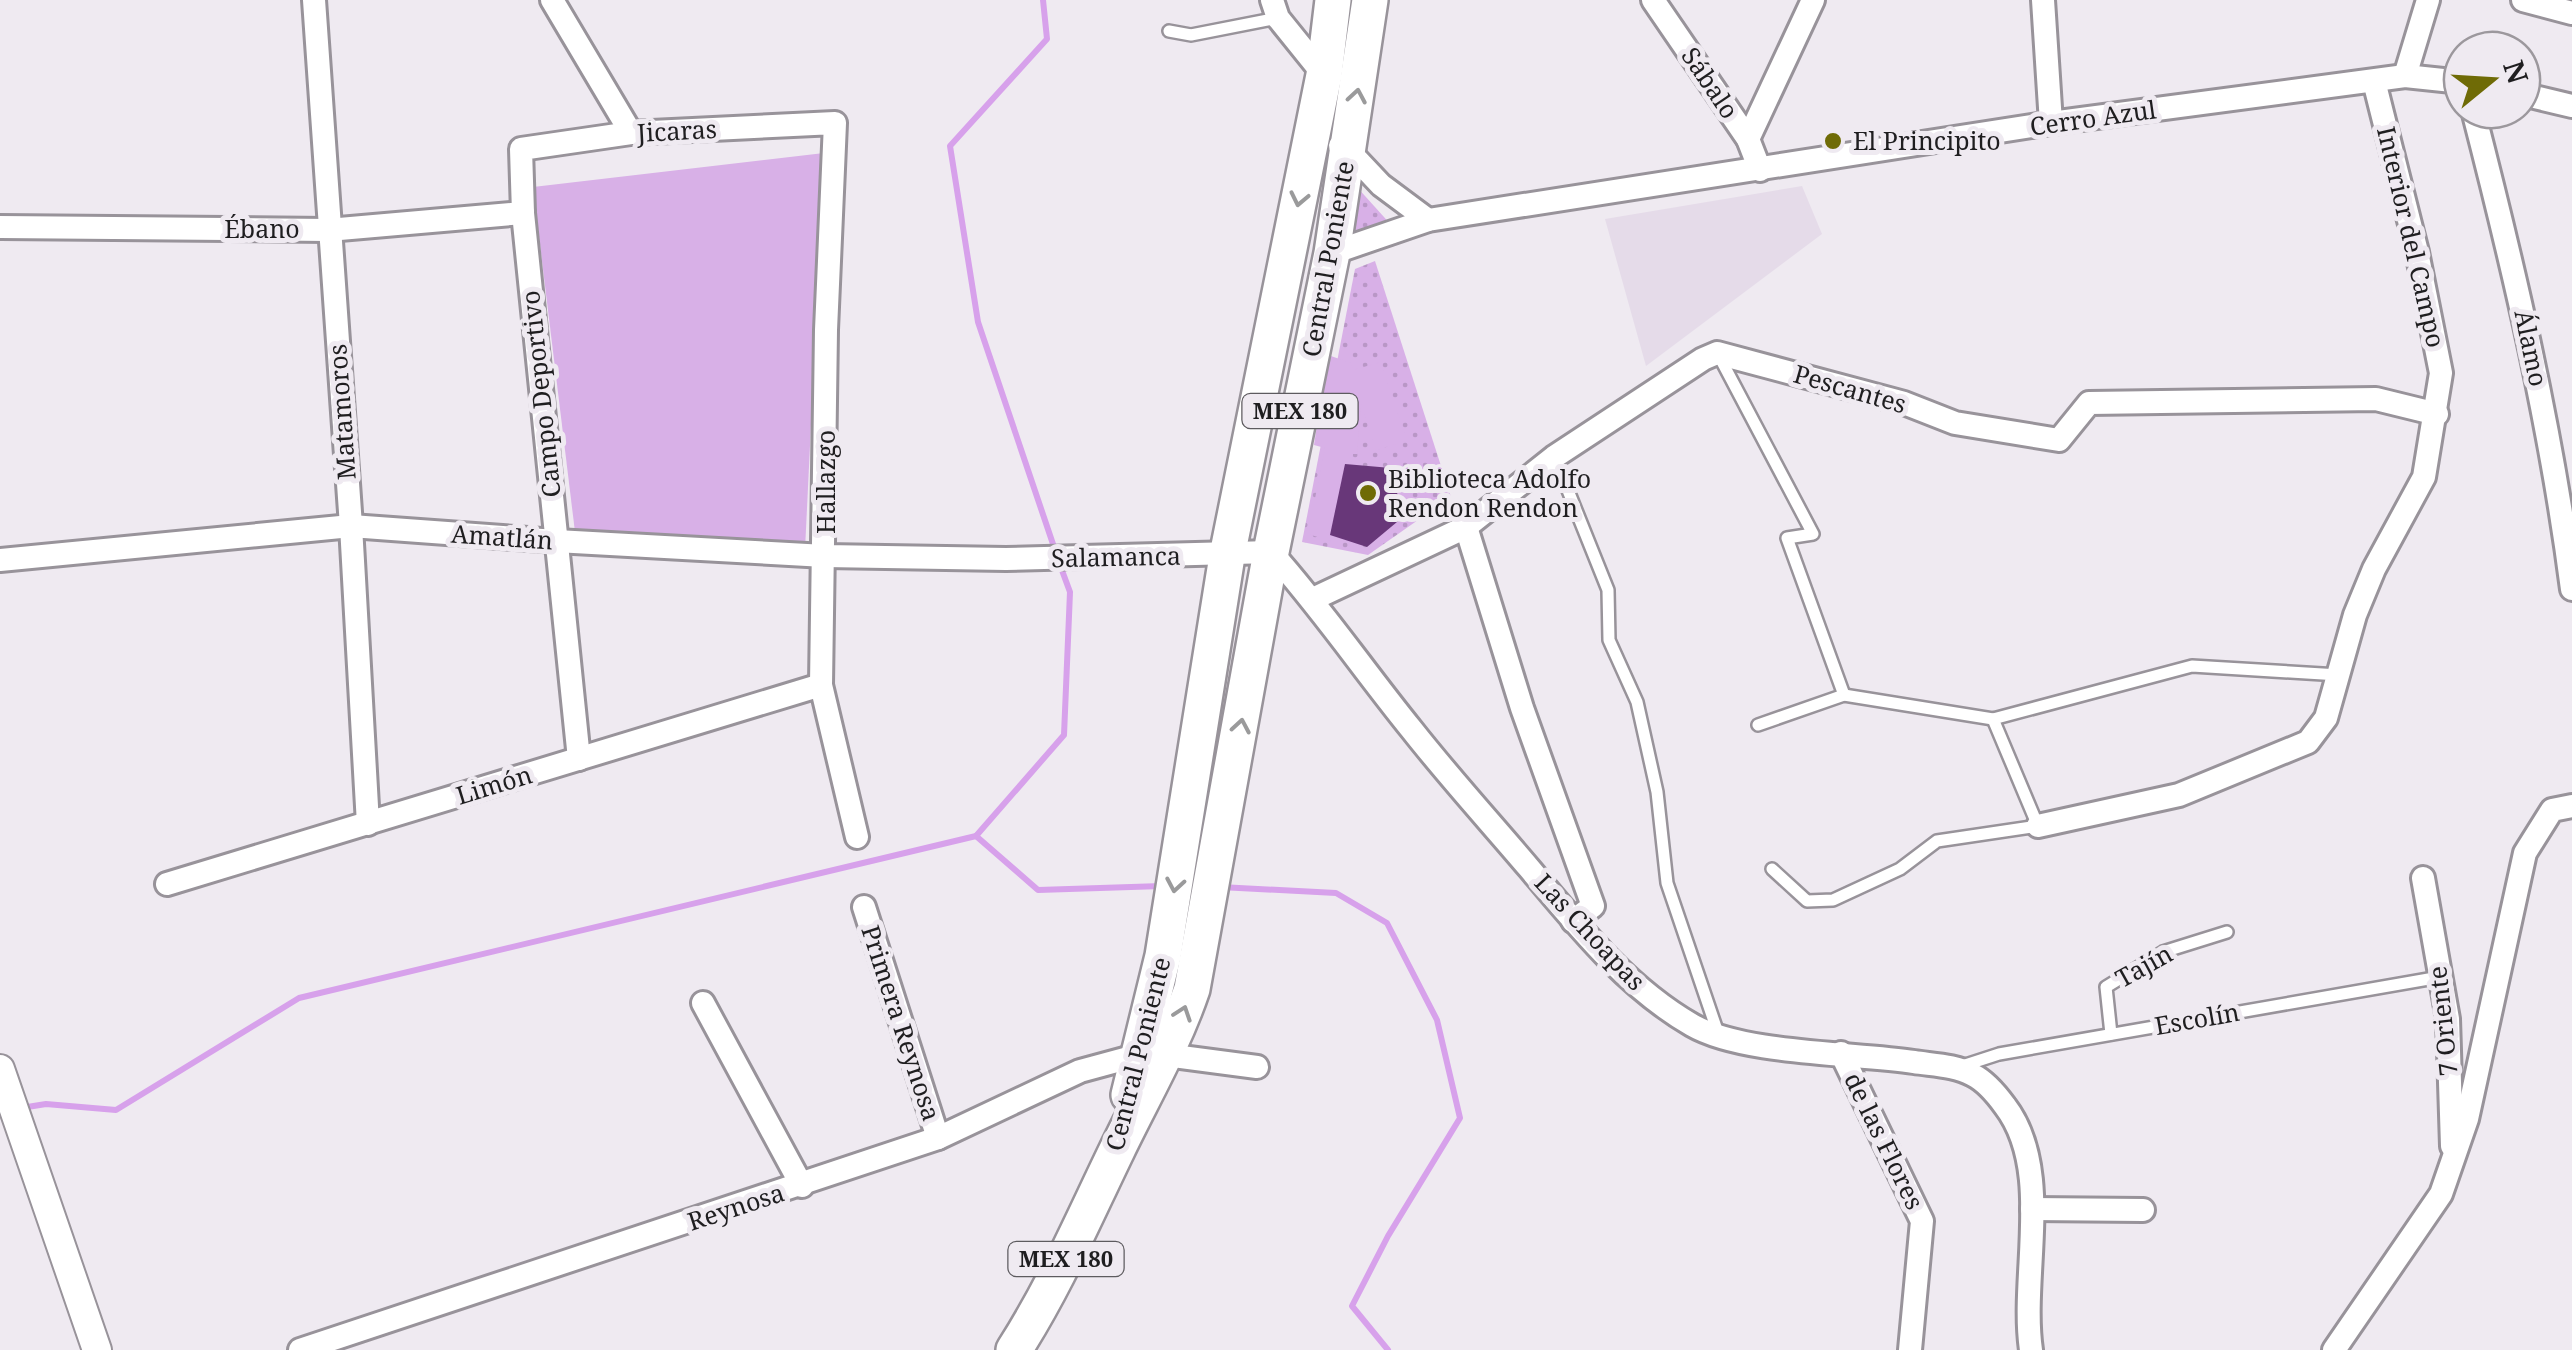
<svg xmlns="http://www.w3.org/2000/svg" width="2572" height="1350" viewBox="0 0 2572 1350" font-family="'Noto Serif',serif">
	<defs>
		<pattern id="grass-dots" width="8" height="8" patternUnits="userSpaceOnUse" patternTransform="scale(2.5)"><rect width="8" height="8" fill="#d8b0e7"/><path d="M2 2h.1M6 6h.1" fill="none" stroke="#b997c6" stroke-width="1.8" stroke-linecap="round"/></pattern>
	</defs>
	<rect width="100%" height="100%" fill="#efeaf1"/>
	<path fill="#e5dbe9" d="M 1802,186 L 1822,234 L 1646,366 L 1605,219 Z"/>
	<g fill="url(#grass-dots)">
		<path d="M 1356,186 L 1393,227 L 1345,239 Z"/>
		<path d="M 1375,261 L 1451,497 L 1368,555 L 1302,542 L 1355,269 Z"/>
	</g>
	<g fill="#d8b0e7">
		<path d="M 824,153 L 805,550 L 575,532 L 533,187 Z"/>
		<path d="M 1328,355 L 1351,363 L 1353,370 L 1381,362 L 1407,441 L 1376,450 L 1361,404 L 1357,454 L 1353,454 L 1337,543 L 1308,534 L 1325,448 L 1314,445 Z"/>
	</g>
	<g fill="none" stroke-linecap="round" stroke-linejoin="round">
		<g stroke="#d7a1eb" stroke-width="6">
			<path d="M 1043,0 L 1047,39 L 950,146 L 978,322 L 1056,553"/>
			<path d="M 976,836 L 1038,890 L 1162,886"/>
			<path d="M 1220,887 L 1336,893 L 1387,923 L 1437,1020 L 1460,1118 L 1388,1236 L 1352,1306 L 1388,1350"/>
			<path d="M 21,1108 L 46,1104 L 116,1110 L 299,998 L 976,836 L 1064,735 L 1070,592 L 1060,565"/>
		</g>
	</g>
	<path fill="#683779" d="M 1345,464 L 1391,468 L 1403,517 L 1367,547 L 1330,535 Z"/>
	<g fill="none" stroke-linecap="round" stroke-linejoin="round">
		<defs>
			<g id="service">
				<path d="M 1169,31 L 1191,35 L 1278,18"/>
				<path d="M 1719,356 L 1813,534 L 1787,538 L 1844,695"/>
				<path d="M 1555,458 L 1608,590 L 1609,640 L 1637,702 L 1657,792 L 1667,883 L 1719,1036"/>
				<path d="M 1758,725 L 1844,695 L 1993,719 L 2192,666 L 2339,675"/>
				<path d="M 1772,869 L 1807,901 L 1833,900 L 1900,869 L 1937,841 L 2038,826 L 1993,719"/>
				<path d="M 2111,1034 L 2106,987 L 2163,952 L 2227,932"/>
				<path d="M 1959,1067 L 1999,1054 L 2440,977"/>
			</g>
			<g id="minor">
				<path d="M 314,0 L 351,526 L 368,824"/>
				<path d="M 552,0 L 631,133"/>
				<path d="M 1272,0 L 1278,18 L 1324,75"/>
				<path d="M 1653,0 L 1748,139 L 1760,170"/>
				<path d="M 2043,0 L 2051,123"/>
				<path d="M 2523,0 L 2572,13"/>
				<path d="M 2405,76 L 2428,0"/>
				<path d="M 2522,94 L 2572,106"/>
				<path d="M 2473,110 C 2514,269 2551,427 2572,589"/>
				<path d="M 1748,139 L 1813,0"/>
				<path d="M 1340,146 L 1348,150 L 1381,185 L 1428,220"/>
				<path d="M 0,227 L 328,230 L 523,213"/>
				<path d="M 1332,253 L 1428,220 L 2051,123 L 2405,76 L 2462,82"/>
				<path d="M 1466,527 L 1522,708 L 1593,906 L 1573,921"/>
				<path d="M 0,560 L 351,526 L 556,541 L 825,556 L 1006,559 L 1271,552 C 1322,609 1364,671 1412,730 C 1449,777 1490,822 1529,868 C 1577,925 1626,987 1692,1025 C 1742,1054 1853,1053 1914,1062 C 1933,1065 1955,1065 1973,1075 C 1985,1081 1997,1095 2005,1106 C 2054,1170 2020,1275 2031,1350"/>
				<path d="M 1313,599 L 1466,527 L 1554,457 L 1703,359 L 1717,353 L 1904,403 L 1955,423 L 2059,440 L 2089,403 L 2376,399 L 2437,414"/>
				<path d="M 579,759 L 523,213 L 521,149 L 631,133 L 835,123 L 826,330 L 821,685 L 857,837"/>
				<path d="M 2038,826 L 2179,795 L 2308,742 L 2326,718 L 2355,615 L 2374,569 L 2424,477 L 2441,373 L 2417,252 L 2374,81"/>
				<path d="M 2423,878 L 2448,1019 L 2452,1146"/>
				<path d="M 167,884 L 821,685"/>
				<path d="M 864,907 L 938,1138"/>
				<path d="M 703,1003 L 802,1186"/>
				<path d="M 1841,1053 L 1922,1221 L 1910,1350"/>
				<path d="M 2032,1209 L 2143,1210"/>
				<path d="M 300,1350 L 938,1138 L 1080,1071 L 1139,1055 L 1166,1055 L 1257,1067"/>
				<path d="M 2334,1350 L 2441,1194 L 2467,1119 L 2525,853 L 2552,810 L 2572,806"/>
			</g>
			<path id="tertiary" d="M 0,1069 L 97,1350"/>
			<g id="primary">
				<path d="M 1129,1095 L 1163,956 L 1227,556 L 1324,75 L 1333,0"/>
				<path d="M 1014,1350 C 1055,1286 1084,1218 1117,1150 C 1143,1096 1173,1045 1192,989 L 1271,552 L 1332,253 L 1370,0"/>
			</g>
		</defs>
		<use href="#service" stroke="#98939a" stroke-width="16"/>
		<use href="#minor" stroke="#98939a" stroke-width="28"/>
		<use href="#tertiary" stroke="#98939a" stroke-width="32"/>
		<use href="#primary" stroke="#98939a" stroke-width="40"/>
		<use href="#service" stroke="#fff" stroke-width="11"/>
		<use href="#minor" stroke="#fff" stroke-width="22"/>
		<use href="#tertiary" stroke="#fff" stroke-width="28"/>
		<use href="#primary" stroke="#fff" stroke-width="35"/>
	</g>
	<defs><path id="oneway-chevron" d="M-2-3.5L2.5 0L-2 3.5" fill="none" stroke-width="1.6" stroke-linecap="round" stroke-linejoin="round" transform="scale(2.5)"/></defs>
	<g stroke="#9a9a9b">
		<use href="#oneway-chevron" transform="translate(1357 96) rotate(-80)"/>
		<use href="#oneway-chevron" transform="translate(1299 199) rotate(102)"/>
		<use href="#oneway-chevron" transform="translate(1241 726) rotate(-80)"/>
		<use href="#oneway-chevron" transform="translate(1175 885) rotate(100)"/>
		<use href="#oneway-chevron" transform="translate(1183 1013) rotate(-71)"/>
	</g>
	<g fill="#6f6b06" stroke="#efeaf1" stroke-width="4">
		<circle cx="1833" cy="141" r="10"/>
		<circle cx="1368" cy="493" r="10"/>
	</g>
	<g text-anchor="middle" stroke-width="10" stroke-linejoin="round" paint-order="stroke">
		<g fill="#efeaf1" stroke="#5d5b5f" stroke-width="2.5">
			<rect x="1242.5" y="394" width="115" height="34" rx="8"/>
			<rect x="1008.5" y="1242" width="115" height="34" rx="8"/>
		</g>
		<g font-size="22" font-weight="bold" fill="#1f1e20">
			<text x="1300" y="419">MEX 180</text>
			<text x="1066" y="1267">MEX 180</text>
		</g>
		<g font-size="25" fill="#1f1e20" stroke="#efeaf1">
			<text transform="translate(1710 83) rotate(56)" y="9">Sábalo</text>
			<text transform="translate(2093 118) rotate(-8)" y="9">Cerro Azul</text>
			<text transform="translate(677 131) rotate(-3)" y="9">Jicaras</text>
			<text x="262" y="238">Ébano</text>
			<text transform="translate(2411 237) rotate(77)" y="9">Interior del Campo</text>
			<text transform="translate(1328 259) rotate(-80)" y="9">Central Poniente</text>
			<text transform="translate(2531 348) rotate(78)" y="9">Álamo</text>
			<text transform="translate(1850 389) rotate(16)" y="9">Pescantes</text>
			<text transform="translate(541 394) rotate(-96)" y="9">Campo Deportivo</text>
			<text transform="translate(342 412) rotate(-94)" y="9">Matamoros</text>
			<text transform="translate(826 482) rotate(-90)" y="9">Hallazgo</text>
			<text transform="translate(502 537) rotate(4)" y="9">Amatlán</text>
			<text transform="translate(1116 557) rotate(-1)" y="9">Salamanca</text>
			<text transform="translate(494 785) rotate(-17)" y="9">Limón</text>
			<text transform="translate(1590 932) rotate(47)" y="9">Las Choapas</text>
			<text transform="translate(2144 966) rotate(-29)" y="9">Tajín</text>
			<text transform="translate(2197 1019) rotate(-10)" y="9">Escolín</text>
			<text transform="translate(2443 1021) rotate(-96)" y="9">7 Oriente</text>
			<text transform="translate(901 1023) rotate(72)" y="9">Primera Reynosa</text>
			<text transform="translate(1138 1054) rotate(-76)" y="9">Central Poniente</text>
			<text transform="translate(1884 1141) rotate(64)" y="9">de las Flores</text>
			<text transform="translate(736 1207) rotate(-18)" y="9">Reynosa</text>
		</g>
		<g font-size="25" fill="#1f1e20" stroke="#efeaf1" text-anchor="start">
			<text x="1853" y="150">El Principito</text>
			<text x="1388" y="488">Biblioteca Adolfo<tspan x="1388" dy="29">Rendon Rendon</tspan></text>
		</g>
	</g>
	<g transform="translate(2492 80) rotate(72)"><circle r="48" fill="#efeaf1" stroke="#9c989d" stroke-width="2.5"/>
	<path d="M0-8L18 38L0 25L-18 38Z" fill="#6f6b06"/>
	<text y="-15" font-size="28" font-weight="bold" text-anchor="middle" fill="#1f1e20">N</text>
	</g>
</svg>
